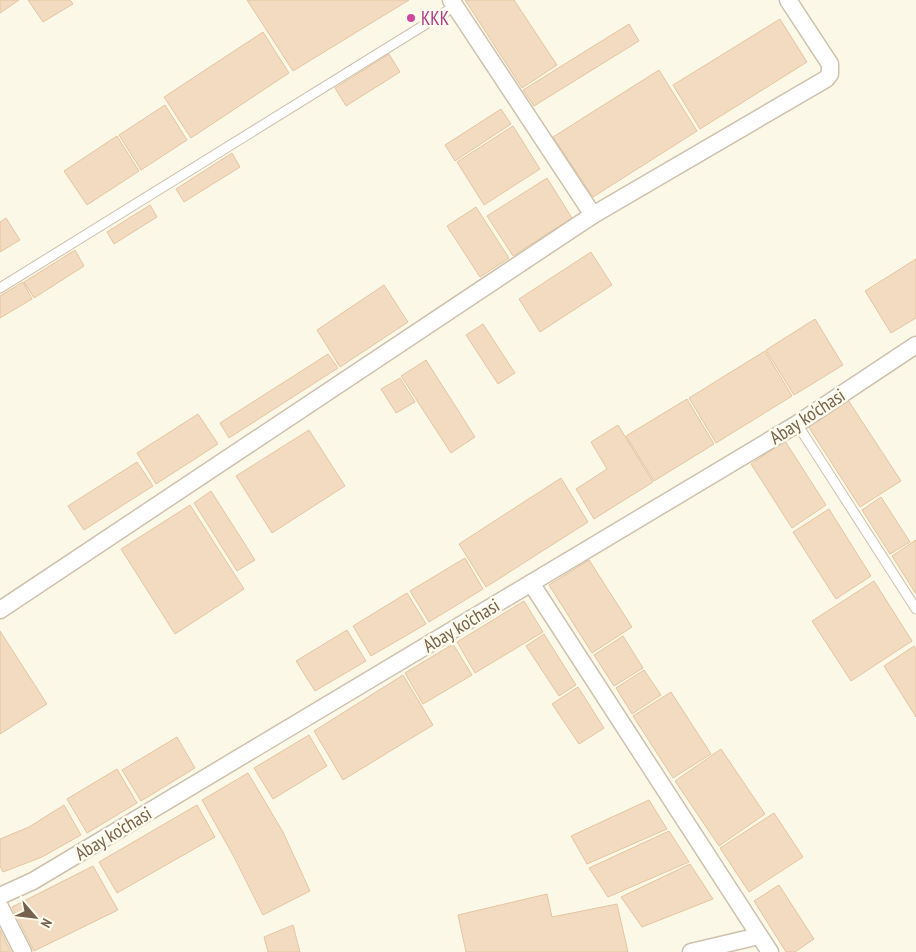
<svg xmlns="http://www.w3.org/2000/svg" width="916" height="952" viewBox="0 0 916 952" font-family="'PT Sans Narrow',sans-serif">
	<rect width="100%" height="100%" fill="#fcf8e8"/>
	<g fill="#f2dbc0" stroke="#e4c5a0">
		<path d="M 0,0 L 19,0 L 0,13 Z"/>
		<path d="M 28,0 L 70,0 L 73,4 L 43,22 Z"/>
		<path d="M 247,0 L 409,0 L 293,71 Z"/>
		<path d="M 465,0 L 514,0 L 557,65 L 522,88 Z"/>
		<path d="M 780,19 L 807,62 L 700,129 L 673,85 Z"/>
		<path d="M 629,24 L 639,41 L 534,106 L 523,90 Z"/>
		<path d="M 263,32 L 289,73 L 191,138 L 164,97 Z"/>
		<path d="M 389,54 L 400,72 L 346,106 L 335,88 Z"/>
		<path d="M 659,70 L 697,131 L 593,197 L 553,137 Z"/>
		<path d="M 165,105 L 187,140 L 141,170 L 119,135 Z"/>
		<path d="M 501,109 L 511,124 L 455,161 L 445,145 Z"/>
		<path d="M 513,126 L 540,169 L 484,205 L 457,162 Z"/>
		<path d="M 117,136 L 139,171 L 87,205 L 64,171 Z"/>
		<path d="M 232,153 L 240,167 L 184,202 L 176,189 Z"/>
		<path d="M 547,178 L 572,218 L 513,256 L 487,216 Z"/>
		<path d="M 150,205 L 157,217 L 114,244 L 107,232 Z"/>
		<path d="M 476,207 L 509,258 L 480,277 L 447,226 Z"/>
		<path d="M 6,218 L 20,240 L 0,252 L 0,222 Z"/>
		<path d="M 75,250 L 84,266 L 34,298 L 24,282 Z"/>
		<path d="M 591,252 L 612,285 L 540,332 L 519,299 Z"/>
		<path d="M 916,259 L 916,318 L 891,333 L 865,291 Z"/>
		<path d="M 23,282 L 32,299 L 0,318 L 0,296 Z"/>
		<path d="M 384,285 L 408,322 L 340,367 L 317,330 Z"/>
		<path d="M 815,319 L 843,365 L 794,395 L 766,350 Z"/>
		<path d="M 483,324 L 515,373 L 498,384 L 466,335 Z"/>
		<path d="M 765,351 L 792,396 L 716,443 L 689,398 Z"/>
		<path d="M 328,354 L 338,368 L 229,438 L 220,423 Z"/>
		<path d="M 426,360 L 475,437 L 451,453 L 401,376 Z"/>
		<path d="M 400,378 L 415,402 L 396,413 L 381,389 Z"/>
		<path d="M 687,399 L 714,444 L 654,481 L 626,436 Z"/>
		<path d="M 848,400 L 901,481 L 860,507 L 808,426 Z"/>
		<path d="M 198,414 L 218,444 L 156,484 L 137,453 Z"/>
		<path d="M 618,425 L 653,482 L 594,519 L 576,489 L 607,469 L 591,442 Z"/>
		<path d="M 309,430 L 345,486 L 272,533 L 236,476 Z"/>
		<path d="M 785,441 L 826,505 L 792,528 L 751,464 Z"/>
		<path d="M 137,462 L 153,486 L 84,530 L 68,506 Z"/>
		<path d="M 561,478 L 588,522 L 486,587 L 459,544 Z"/>
		<path d="M 211,491 L 255,560 L 237,571 L 194,503 Z"/>
		<path d="M 881,497 L 910,542 L 890,554 L 862,510 Z"/>
		<path d="M 190,505 L 244,589 L 175,634 L 121,549 Z"/>
		<path d="M 829,509 L 871,576 L 836,599 L 793,532 Z"/>
		<path d="M 916,540 L 916,594 L 892,556 Z"/>
		<path d="M 465,558 L 483,589 L 429,622 L 410,591 Z"/>
		<path d="M 589,560 L 632,627 L 592,653 L 549,585 Z"/>
		<path d="M 874,581 L 912,641 L 851,681 L 812,621 Z"/>
		<path d="M 407,593 L 426,624 L 371,656 L 353,626 Z"/>
		<path d="M 524,601 L 543,632 L 475,673 L 457,642 Z"/>
		<path d="M 347,630 L 366,661 L 315,691 L 296,661 Z"/>
		<path d="M 0,631 L 47,704 L 0,734 Z"/>
		<path d="M 544,634 L 576,685 L 559,696 L 526,646 Z"/>
		<path d="M 623,636 L 643,668 L 614,686 L 594,655 Z"/>
		<path d="M 453,644 L 472,675 L 423,704 L 405,673 Z"/>
		<path d="M 914,646 L 916,650 L 916,717 L 884,666 Z"/>
		<path d="M 644,670 L 661,695 L 632,714 L 616,688 Z"/>
		<path d="M 403,675 L 433,725 L 343,780 L 314,731 Z"/>
		<path d="M 578,687 L 604,728 L 579,744 L 552,704 Z"/>
		<path d="M 671,692 L 711,754 L 673,778 L 633,716 Z"/>
		<path d="M 309,735 L 327,766 L 273,799 L 254,768 Z"/>
		<path d="M 177,737 L 195,768 L 141,801 L 122,770 Z"/>
		<path d="M 721,749 L 765,814 L 719,846 L 675,781 Z"/>
		<path d="M 117,769 L 137,803 L 87,833 L 67,799 Z"/>
		<path d="M 248,773 L 283,832 L 310,891 L 263,915 L 234,857 L 202,800 Z"/>
		<path d="M 649,800 L 667,829 L 587,864 L 571,836 Z"/>
		<path d="M 64,805 L 81,835 L 42,857 L 3,872 L 0,866 L 0,839 L 29,827 Z"/>
		<path d="M 197,805 L 215,837 L 117,893 L 99,862 Z"/>
		<path d="M 774,813 L 803,857 L 749,892 L 720,848 Z"/>
		<path d="M 669,831 L 689,862 L 608,897 L 589,868 Z"/>
		<path d="M 690,864 L 713,899 L 642,927 L 621,897 Z"/>
		<path d="M 93,866 L 118,910 L 34,951 L 12,907 Z"/>
		<path d="M 779,885 L 814,939 L 795,952 L 786,952 L 754,901 Z"/>
		<path d="M 547,894 L 552,917 L 617,904 L 628,952 L 466,952 L 458,915 Z"/>
		<path d="M 293,925 L 300,952 L 268,952 L 264,937 Z"/>
		<path d="M 0,930 L 11,952 L 0,952 Z"/>
	</g>
	<g fill="none" stroke-linecap="round" stroke-linejoin="round">
		<defs>
			<g id="service">
				<path d="M 0,288 L 455,6"/>
				<path d="M 797,424 L 916,609"/>
			</g>
			<g id="minor">
				<path d="M 451,0 L 593,215"/>
				<path d="M 531,583 L 770,952"/>
				<path d="M 0,610 L 593,215 L 826,79 L 830,74 L 830,64 L 788,0"/>
				<path d="M 0,896 L 33,881 L 797,424 L 916,345"/>
				<path d="M 0,907 L 23,952"/>
				<path d="M 691,952 L 759,936"/>
			</g>
		</defs>
		<use href="#service" stroke="#cec1ae" stroke-width="11"/>
		<use href="#minor" stroke="#cec1ae" stroke-width="19"/>
		<use href="#service" stroke="#fff" stroke-width="9"/>
		<use href="#minor" stroke="#fff" stroke-width="16"/>
	</g>
	<circle fill="#d1479c" stroke="#fffbee" stroke-width="2" cx="411" cy="18" r="5"/>
	<g text-anchor="middle" stroke-width="5" stroke-linejoin="round" paint-order="stroke">
		<g font-size="19" fill="#b23c85" stroke="#fffbee" text-anchor="start">
			<text x="421" y="25">ККК</text>
		</g>
		<g font-size="19" fill="#76624c" stroke="#fffbee">
			<text transform="translate(807 416) rotate(-33)" y="7">Abay ko'chasi</text>
			<text transform="translate(461 625) rotate(-31)" y="7">Abay ko'chasi</text>
			<text transform="translate(113 833) rotate(-31)" y="7">Abay ko'chasi</text>
		</g>
	</g>
	<g transform="translate(35 917) rotate(118)" stroke="#fffbee" stroke-width="4" paint-order="stroke">
	<path d="M0-4L9 19L0 12L-9 19Z" fill="#76624c"/>
	<text y="-8" font-size="14" font-weight="bold" text-anchor="middle" fill="#76624c">N</text>
	</g>
</svg>
